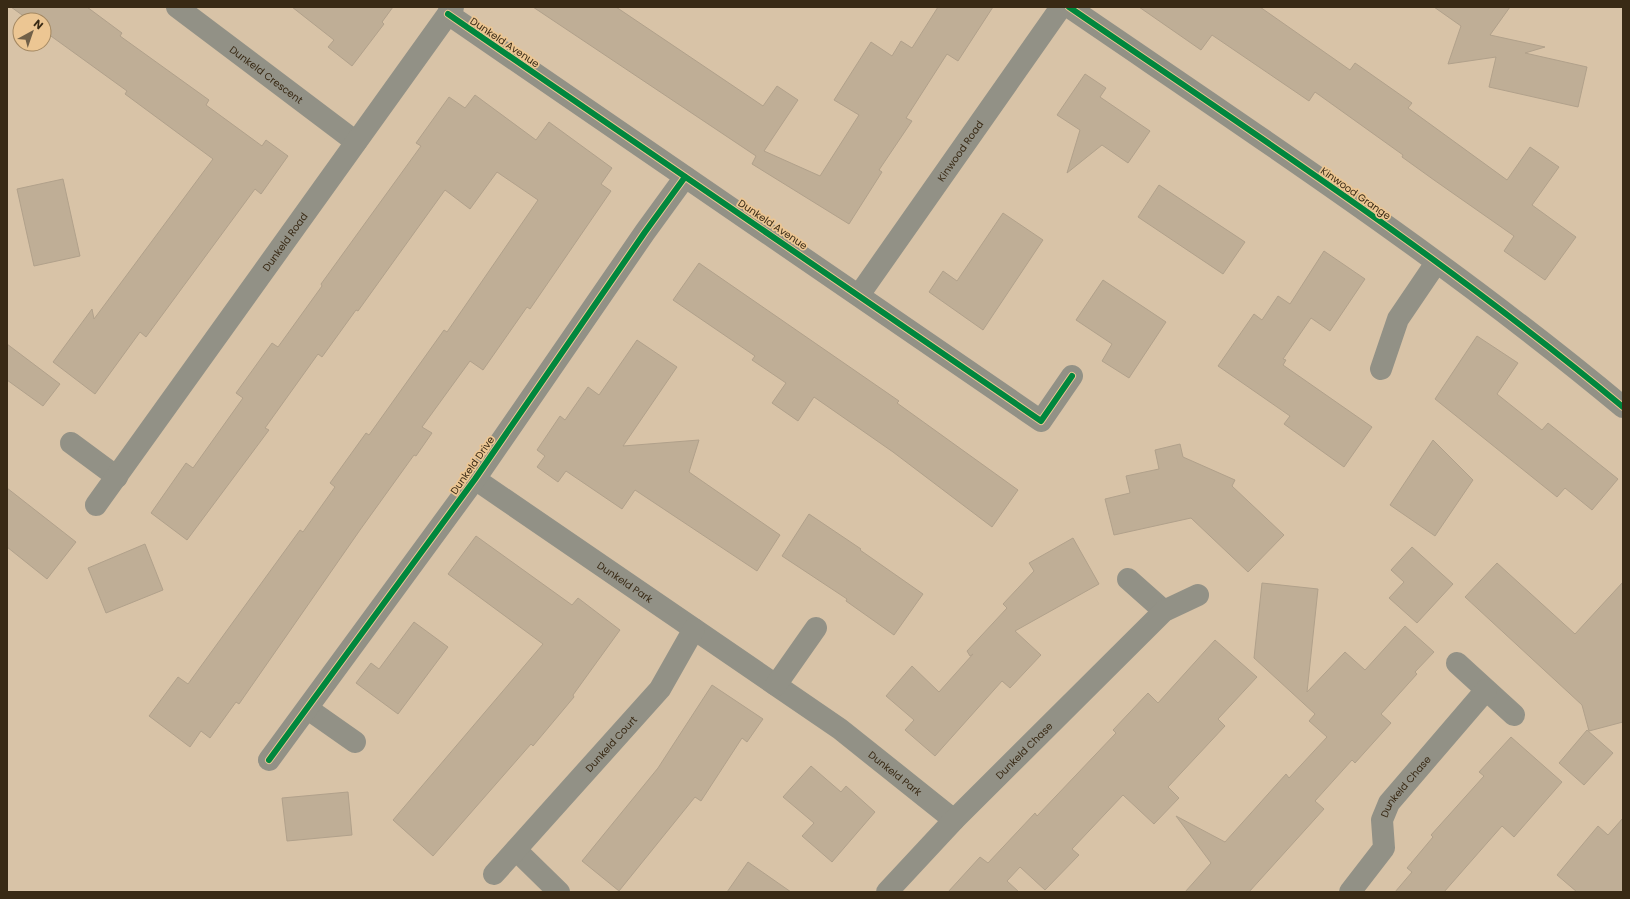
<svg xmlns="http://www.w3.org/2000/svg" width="1630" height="899" viewBox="0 0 1630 899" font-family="Poppins,sans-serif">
	<rect width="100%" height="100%" fill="#d8c3a7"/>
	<g fill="#bfae96" stroke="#b1a18b">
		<path d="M 11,7 L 87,7 L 122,33 L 120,36 L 209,100 L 206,105 L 262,146 L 266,140 L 288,156 L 261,194 L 255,189 L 146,337 L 140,332 L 95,394 L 53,362 L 92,309 L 94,319 L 213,159 L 125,94 L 127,91 L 44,31 L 44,20 L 29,20 Z"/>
		<path d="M 292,7 L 393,7 L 382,22 L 384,24 L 352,66 L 328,47 L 334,40 Z"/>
		<path d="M 533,7 L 616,7 L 763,106 L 777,86 L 798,100 L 764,151 L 820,176 L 859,115 L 834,100 L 871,42 L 892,56 L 901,41 L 912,48 L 938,7 L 993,7 L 958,61 L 947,54 L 906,118 L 912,121 L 879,170 L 882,172 L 849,224 L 752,164 L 756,156 Z"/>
		<path d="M 1139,7 L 1260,7 L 1350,70 L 1355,63 L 1412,103 L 1408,108 L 1507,180 L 1530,147 L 1559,167 L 1532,205 L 1576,237 L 1545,280 L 1504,251 L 1514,236 L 1434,180 L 1402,157 L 1403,155 L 1315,92 L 1309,101 L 1212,35 L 1201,50 Z"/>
		<path d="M 1434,7 L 1510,7 L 1490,35 L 1545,47 L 1525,53 L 1587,67 L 1578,107 L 1489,87 L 1496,57 L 1448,64 L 1461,26 Z"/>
		<path d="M 1085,74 L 1106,88 L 1100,97 L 1150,131 L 1128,163 L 1102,145 L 1067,173 L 1080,130 L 1057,115 Z"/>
		<path d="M 475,95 L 536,140 L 549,122 L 612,168 L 601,184 L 611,191 L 530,309 L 527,307 L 483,370 L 470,361 L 422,427 L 432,433 L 416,456 L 414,455 L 360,530 L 239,704 L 236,702 L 210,738 L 201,731 L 190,747 L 149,716 L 178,677 L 188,684 L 300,530 L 303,532 L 335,487 L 330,483 L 366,433 L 369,435 L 444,330 L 447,332 L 538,200 L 497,172 L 470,209 L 445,190 L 358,311 L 356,310 L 322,357 L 318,354 L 265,428 L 269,430 L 187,540 L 151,513 L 186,463 L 193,468 L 243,398 L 236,393 L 272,343 L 278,347 L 322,286 L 321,284 L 421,146 L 416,143 L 449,97 L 465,108 Z"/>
		<path d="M 63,179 L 80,256 L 34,266 L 17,189 Z"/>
		<path d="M 1159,185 L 1245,242 L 1223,274 L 1138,217 Z"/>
		<path d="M 1003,213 L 1043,240 L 983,330 L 929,292 L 943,271 L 957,281 Z"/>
		<path d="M 1324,251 L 1365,279 L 1330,331 L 1311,318 L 1283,359 L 1286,360 L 1283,365 L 1372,427 L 1344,467 L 1284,424 L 1290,416 L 1218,366 L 1254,314 L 1262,320 L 1278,296 L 1290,304 Z"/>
		<path d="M 699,263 L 899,401 L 897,403 L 1018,490 L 992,527 L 893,452 L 814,397 L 798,421 L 772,403 L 786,383 L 752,360 L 755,356 L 673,300 Z"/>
		<path d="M 1103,280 L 1166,322 L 1129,378 L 1102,361 L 1112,344 L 1076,320 Z"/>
		<path d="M 1477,336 L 1518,363 L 1497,394 L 1542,430 L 1548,423 L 1618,479 L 1592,510 L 1565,488 L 1557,497 L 1435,399 Z"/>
		<path d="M 637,340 L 677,367 L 623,446 L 699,440 L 689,472 L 780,535 L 757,571 L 635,490 L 622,509 L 566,471 L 558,482 L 537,467 L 545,456 L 537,450 L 560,416 L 565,420 L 588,387 L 599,395 Z"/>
		<path d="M 7,344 L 60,384 L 43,406 L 7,380 Z"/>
		<path d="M 1433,440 L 1473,480 L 1435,536 L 1390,505 Z"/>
		<path d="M 1180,444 L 1183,457 L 1235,480 L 1232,486 L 1284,535 L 1248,572 L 1191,518 L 1114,535 L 1105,499 L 1130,493 L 1126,476 L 1159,469 L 1155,450 Z"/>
		<path d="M 7,488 L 76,542 L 47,579 L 7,547 Z"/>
		<path d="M 809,514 L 861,549 L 860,550 L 923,594 L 894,635 L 846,601 L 847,599 L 782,556 Z"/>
		<path d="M 476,536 L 572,605 L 578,598 L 620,630 L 573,695 L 574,697 L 533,746 L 531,744 L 433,856 L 393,820 L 543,644 L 448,574 Z"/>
		<path d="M 1073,538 L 1099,584 L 1015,631 L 1041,655 L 1010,688 L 1002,681 L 935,756 L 905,730 L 914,720 L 886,696 L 912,666 L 939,692 L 973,654 L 970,656 L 967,651 L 1007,608 L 1003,604 L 1034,571 L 1029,563 Z"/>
		<path d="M 145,544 L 163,590 L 106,613 L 88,568 Z"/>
		<path d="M 1412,547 L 1453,584 L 1417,623 L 1389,598 L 1404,582 L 1391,570 Z"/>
		<path d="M 1497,563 L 1575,634 L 1623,582 L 1623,722 L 1589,731 L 1582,705 L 1465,597 Z"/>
		<path d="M 1262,583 L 1318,589 L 1307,692 L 1345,652 L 1365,670 L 1405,626 L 1434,652 L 1415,672 L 1417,674 L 1381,714 L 1391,723 L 1355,763 L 1352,760 L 1315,801 L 1324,809 L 1249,892 L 1185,892 L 1211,863 L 1176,816 L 1225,842 L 1286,774 L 1289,778 L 1327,737 L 1309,721 L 1315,714 L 1254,658 Z"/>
		<path d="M 414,622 L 448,647 L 398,714 L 356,683 L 371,663 L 379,669 Z"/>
		<path d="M 1215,640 L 1257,677 L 1218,719 L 1225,726 L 1168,787 L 1179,798 L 1154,824 L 1123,795 L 1072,849 L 1079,855 L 1045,890 L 1020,867 L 1007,881 L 1019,892 L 948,892 L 980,857 L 988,863 L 1035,813 L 1037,816 L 1116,733 L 1113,730 L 1148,693 L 1158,703 Z"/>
		<path d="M 712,685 L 763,719 L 747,742 L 742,738 L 701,801 L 695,797 L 619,891 L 582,861 L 658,768 Z"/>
		<path d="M 1587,730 L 1613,753 L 1584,785 L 1559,763 Z"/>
		<path d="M 1511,737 L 1562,782 L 1514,837 L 1502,826 L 1444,892 L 1395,892 L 1412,872 L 1407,868 L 1433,837 L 1431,835 L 1484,776 L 1479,772 Z"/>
		<path d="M 811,766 L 841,792 L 846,786 L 875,812 L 832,862 L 802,836 L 814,823 L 783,797 Z"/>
		<path d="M 348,792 L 352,835 L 287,841 L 282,798 Z"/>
		<path d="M 1623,818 L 1623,892 L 1577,892 L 1557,875 L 1598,826 L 1608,835 Z"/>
		<path d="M 748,862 L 791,892 L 727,892 Z"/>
	</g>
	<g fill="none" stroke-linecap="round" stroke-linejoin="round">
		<g stroke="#929186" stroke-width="22">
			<path id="s1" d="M 177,7 L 356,142"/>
			<path d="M 1069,7 C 1256,135 1448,261 1623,407"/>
			<path d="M 448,14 L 1041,421 L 1072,376"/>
			<path id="s2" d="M 859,295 L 1061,7"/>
			<path d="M 1381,369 L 1398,319 L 1436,263"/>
			<path d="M 71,443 L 117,477"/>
			<path id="s3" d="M 475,479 L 840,729 L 954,820"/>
			<path id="s4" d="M 96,505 L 453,7"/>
			<path d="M 1128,579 L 1164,611"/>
			<path d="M 1457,663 L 1514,715"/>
			<path d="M 776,685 L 816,628"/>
			<path d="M 308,709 L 355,742"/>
			<path d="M 269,760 L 475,479 L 645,232 L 685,177"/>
			<path d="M 516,850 L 559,892"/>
			<path id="s5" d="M 494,874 L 660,689 L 694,629"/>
			<path id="s6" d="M 887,892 L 954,820 L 1164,611 L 1198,595"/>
			<path id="s7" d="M 1350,892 L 1384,848 L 1382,820 L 1389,803 L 1486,690"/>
		</g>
		<defs>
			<g id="cycleway">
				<path d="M 1069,7 C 1256,135 1448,261 1623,407"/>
				<path d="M 448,14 L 1041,421 L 1072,376"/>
				<path d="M 269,760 L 475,479 L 645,232 L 685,177"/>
			</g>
		</defs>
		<use href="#cycleway" stroke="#ecc693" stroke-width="8"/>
		<use href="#cycleway" stroke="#00873e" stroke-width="6"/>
	</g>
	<g text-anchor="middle" stroke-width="3.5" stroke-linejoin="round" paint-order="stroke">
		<g font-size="10" fill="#392a15" stroke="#ecc693">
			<text transform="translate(505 42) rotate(34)" y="4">Dunkeld Avenue</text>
			<text dy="4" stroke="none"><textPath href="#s1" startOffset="112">Dunkeld Crescent</textPath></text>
			<text dy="4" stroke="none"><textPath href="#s2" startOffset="176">Kinwood Road</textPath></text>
			<text transform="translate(1356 193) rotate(35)" y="4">Kinwood Grange</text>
			<text transform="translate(773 224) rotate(34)" y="4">Dunkeld Avenue</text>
			<text dy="4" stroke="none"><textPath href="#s4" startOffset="324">Dunkeld Road</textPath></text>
			<text transform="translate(472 465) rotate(-55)" y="4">Dunkeld Drive</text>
			<text dy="4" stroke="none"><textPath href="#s3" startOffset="182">Dunkeld Park</textPath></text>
			<text dy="4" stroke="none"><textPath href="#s5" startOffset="175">Dunkeld Court</textPath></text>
			<text dy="4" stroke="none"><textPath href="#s6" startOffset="197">Dunkeld Chase</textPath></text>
			<text dy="4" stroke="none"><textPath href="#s3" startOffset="513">Dunkeld Park</textPath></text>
			<text dy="4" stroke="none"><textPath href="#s7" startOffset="125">Dunkeld Chase</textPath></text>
		</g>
	</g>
	<rect width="1630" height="899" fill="none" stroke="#392a15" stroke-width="16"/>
	<g transform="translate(32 32) rotate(40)"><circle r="19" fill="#ecc693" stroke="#a48861"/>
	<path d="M0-3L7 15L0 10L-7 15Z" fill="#716048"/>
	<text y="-6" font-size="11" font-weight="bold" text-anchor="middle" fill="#392a15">N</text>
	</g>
</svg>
